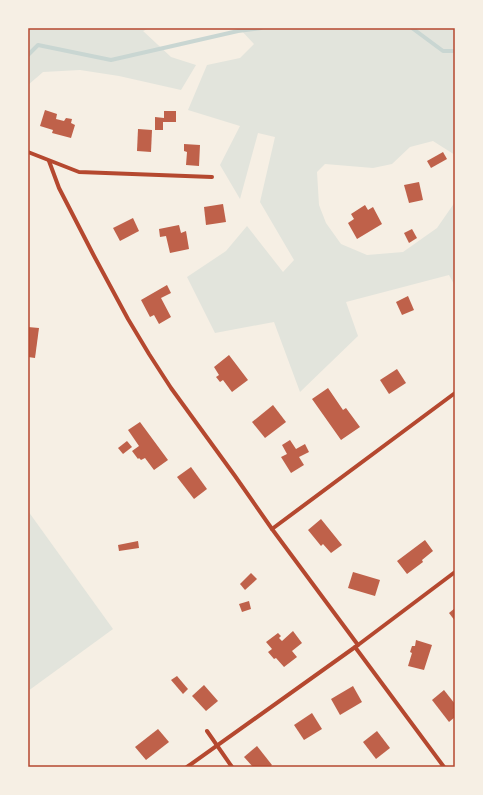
<svg xmlns="http://www.w3.org/2000/svg" width="483" height="795" viewBox="0 0 483 795" font-family="Barlow,sans-serif">
	<rect width="100%" height="100%" fill="#f6efe4"/>
	<g fill="#e2e4dc">
		<path d="M 28,28 L 150,28 L 143,31 L 171,57 L 196,65 L 181,90 L 119,76 L 80,70 L 43,72 L 28,85 Z"/>
		<path d="M 239,28 L 455,28 L 455,155 L 433,141 L 410,147 L 392,164 L 373,168 L 325,164 L 317,172 L 319,205 L 326,223 L 341,244 L 367,255 L 403,252 L 437,228 L 455,202 L 455,286 L 449,275 L 346,302 L 358,336 L 300,392 L 274,322 L 215,333 L 187,277 L 226,251 L 247,226 L 283,272 L 294,260 L 260,202 L 275,137 L 258,133 L 240,199 L 220,165 L 240,126 L 188,110 L 207,65 L 240,58 L 254,44 Z"/>
		<path d="M 28,511 L 113,629 L 28,691 Z"/>
	</g>
	<g fill="none" stroke-linecap="round" stroke-linejoin="round">
		<g stroke="#c9d6d2" stroke-width="4">
			<path d="M 412,28 L 443,51 L 455,51"/>
			<path d="M 28,55 L 38,45 L 111,60 L 238,31 L 261,28"/>
		</g>
	</g>
	<g fill="#bf614a">
		<path d="M 45,110 L 57,114 L 56,119 L 64,121 L 66,118 L 72,119 L 71,123 L 75,125 L 71,138 L 52,133 L 53,130 L 40,126 Z"/>
		<path d="M 164,111 L 176,111 L 176,122 L 163,122 L 163,130 L 155,130 L 155,117 L 164,118 Z"/>
		<path d="M 138,129 L 152,130 L 151,152 L 137,151 Z"/>
		<path d="M 184,144 L 200,145 L 199,166 L 186,165 L 187,152 L 184,151 Z"/>
		<path d="M 443,152 L 447,159 L 431,168 L 427,161 Z"/>
		<path d="M 419,182 L 423,200 L 409,203 L 404,185 Z"/>
		<path d="M 223,204 L 226,222 L 206,225 L 204,207 Z"/>
		<path d="M 365,205 L 368,210 L 373,207 L 382,224 L 357,239 L 348,223 L 354,219 L 351,214 Z"/>
		<path d="M 133,218 L 139,231 L 120,241 L 113,228 Z"/>
		<path d="M 179,225 L 181,233 L 186,231 L 189,249 L 170,253 L 166,236 L 160,237 L 159,229 Z"/>
		<path d="M 412,229 L 417,238 L 409,243 L 404,233 Z"/>
		<path d="M 167,285 L 171,293 L 161,298 L 171,317 L 159,324 L 154,315 L 150,317 L 141,300 Z"/>
		<path d="M 408,296 L 414,310 L 402,315 L 396,302 Z"/>
		<path d="M 28,327 L 39,328 L 35,358 L 28,357 Z"/>
		<path d="M 229,355 L 248,380 L 232,392 L 223,380 L 220,382 L 216,377 L 219,375 L 214,367 Z"/>
		<path d="M 397,369 L 406,383 L 389,394 L 380,380 Z"/>
		<path d="M 328,388 L 343,410 L 346,408 L 360,427 L 341,440 L 312,399 Z"/>
		<path d="M 273,405 L 286,422 L 265,438 L 252,422 Z"/>
		<path d="M 140,422 L 168,460 L 154,470 L 145,458 L 141,460 L 139,458 L 138,459 L 132,451 L 139,446 L 128,430 Z"/>
		<path d="M 290,440 L 296,449 L 305,444 L 309,452 L 299,457 L 304,465 L 291,473 L 281,457 L 287,454 L 282,445 Z"/>
		<path d="M 127,441 L 132,447 L 123,454 L 118,448 Z"/>
		<path d="M 191,467 L 207,489 L 194,499 L 177,477 Z"/>
		<path d="M 321,519 L 342,545 L 331,553 L 323,544 L 321,546 L 308,530 Z"/>
		<path d="M 425,540 L 433,551 L 422,560 L 423,562 L 407,574 L 397,561 Z"/>
		<path d="M 138,541 L 139,548 L 119,551 L 118,545 Z"/>
		<path d="M 353,572 L 380,580 L 375,596 L 348,588 Z"/>
		<path d="M 251,573 L 257,579 L 245,590 L 240,584 Z"/>
		<path d="M 249,601 L 251,609 L 242,612 L 239,604 Z"/>
		<path d="M 455,608 L 455,621 L 449,613 Z"/>
		<path d="M 293,631 L 302,643 L 292,651 L 297,657 L 284,667 L 276,658 L 274,659 L 268,652 L 272,649 L 266,642 L 278,633 L 281,636 L 279,638 L 282,641 Z"/>
		<path d="M 416,640 L 432,645 L 424,670 L 408,666 L 412,653 L 410,652 L 412,646 L 415,646 Z"/>
		<path d="M 177,676 L 188,689 L 183,694 L 171,680 Z"/>
		<path d="M 204,685 L 218,701 L 206,711 L 192,696 Z"/>
		<path d="M 353,686 L 362,702 L 340,715 L 331,699 Z"/>
		<path d="M 444,690 L 455,704 L 455,717 L 449,722 L 432,700 Z"/>
		<path d="M 312,713 L 322,729 L 304,740 L 294,725 Z"/>
		<path d="M 158,729 L 169,742 L 146,760 L 135,747 Z"/>
		<path d="M 377,731 L 390,748 L 376,759 L 363,742 Z"/>
		<path d="M 257,746 L 272,765 L 270,767 L 253,767 L 244,757 Z"/>
	</g>
	<g fill="none" stroke-linecap="round" stroke-linejoin="round">
		<g stroke="#b5482f" stroke-width="4">
			<path d="M 28,152 L 79,172 L 212,177"/>
			<path d="M 49,161 L 59,188 L 93,254 L 128,319 L 149,354 L 171,388 L 235,476 L 272,529 L 358,645"/>
			<path d="M 272,529 L 455,393"/>
			<path d="M 355,647 L 444,767"/>
			<path d="M 207,731 L 232,767"/>
			<path d="M 187,767 L 358,645 L 455,572"/>
		</g>
	</g>
	<rect width="483" height="795" fill="none" stroke="#f6efe4" stroke-width="58"/>
	<rect x="29" y="29" width="425" height="737" fill="none" stroke="#b5482f" stroke-width="1.5"/>
</svg>
